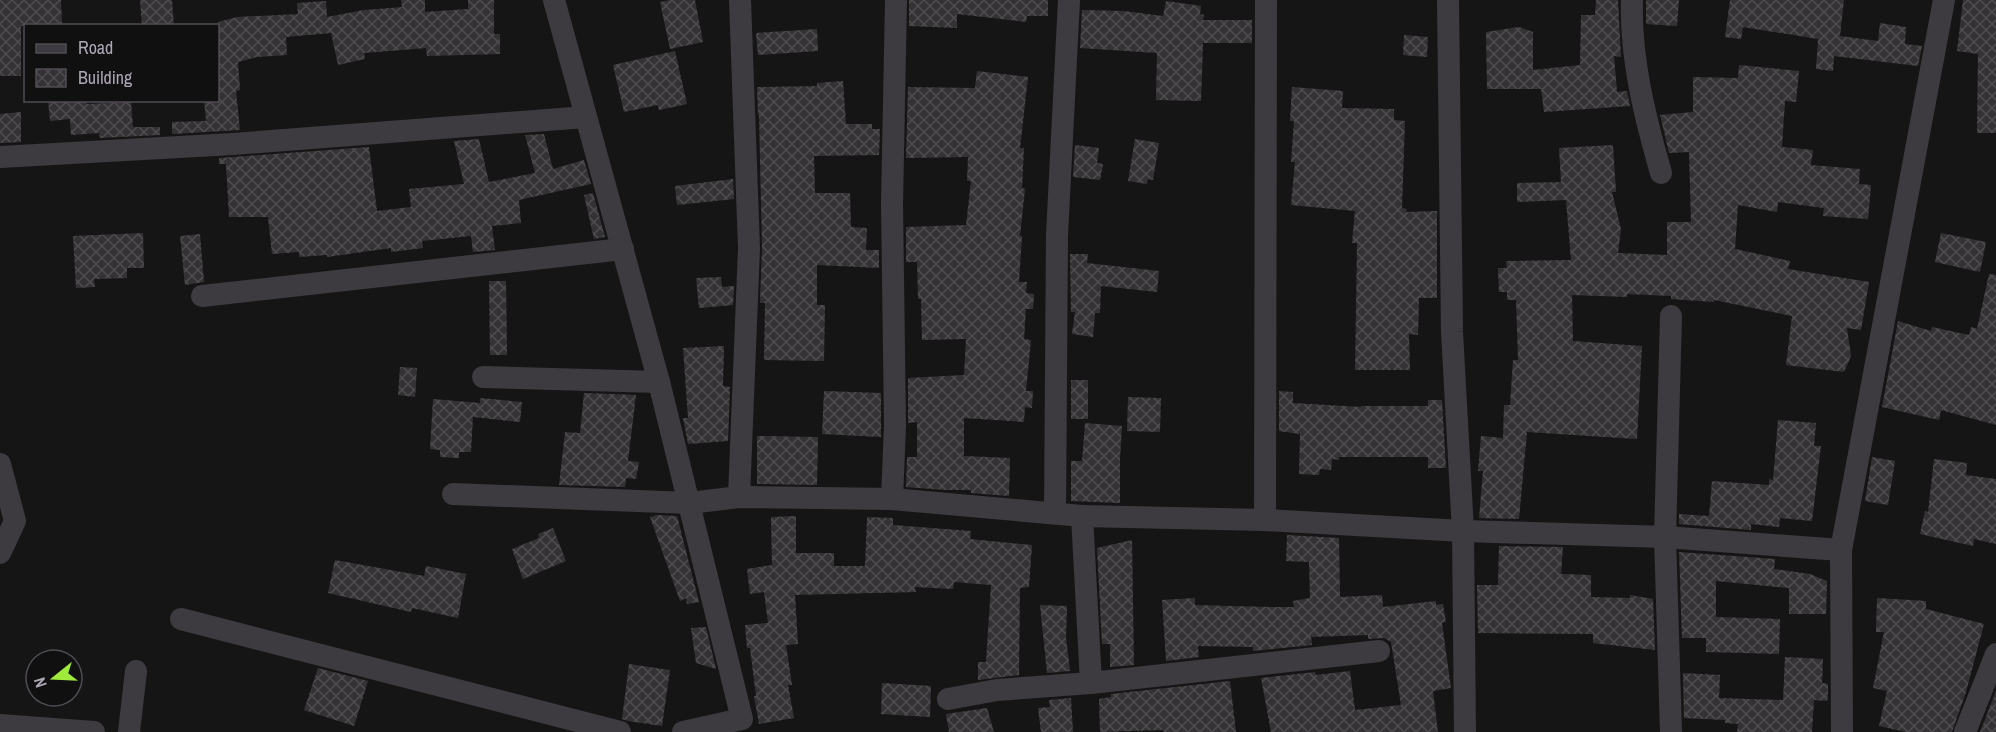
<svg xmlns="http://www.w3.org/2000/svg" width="1996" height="732" viewBox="0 0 1996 732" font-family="'Archivo Narrow',sans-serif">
	<defs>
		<pattern id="building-cross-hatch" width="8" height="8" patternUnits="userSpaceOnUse" patternTransform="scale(1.5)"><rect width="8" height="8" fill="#353235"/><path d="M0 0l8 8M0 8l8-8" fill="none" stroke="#504d50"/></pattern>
	</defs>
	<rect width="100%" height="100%" fill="#161516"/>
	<g fill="url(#building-cross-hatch)">
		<path d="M 0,0 L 61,0 L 62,26 L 21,26 L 21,76 L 0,76 Z"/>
		<path d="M 140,0 L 172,0 L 174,26 L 142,26 Z"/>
		<path d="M 401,0 L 425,0 L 425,12 L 468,9 L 468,0 L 494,0 L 494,34 L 500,34 L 500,54 L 427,56 L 426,48 L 364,53 L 365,59 L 338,65 L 331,33 L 286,37 L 287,55 L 257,57 L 238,62 L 240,90 L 236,91 L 240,130 L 172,134 L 172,122 L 206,121 L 204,100 L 218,100 L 218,22 L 237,17 L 298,14 L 297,3 L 326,1 L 327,17 L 364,10 L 402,7 Z"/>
		<path d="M 670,0 L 695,0 L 703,42 L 670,49 L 660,2 Z"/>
		<path d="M 909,0 L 1048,0 L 1048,16 L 1027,16 L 1026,22 L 957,14 L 957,28 L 909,26 Z"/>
		<path d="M 1596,0 L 1618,0 L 1621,57 L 1614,56 L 1617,92 L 1627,91 L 1630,106 L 1544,112 L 1541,89 L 1487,89 L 1486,32 L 1519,27 L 1533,32 L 1533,70 L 1580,65 L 1581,15 L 1595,15 Z"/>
		<path d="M 1646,0 L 1679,0 L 1677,26 L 1646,24 Z"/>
		<path d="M 1730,0 L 1844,0 L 1840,36 L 1878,41 L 1880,23 L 1906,27 L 1905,44 L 1922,46 L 1918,66 L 1834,56 L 1833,71 L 1816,69 L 1818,39 L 1743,27 L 1741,39 L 1725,37 Z"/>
		<path d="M 1963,0 L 1996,0 L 1996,133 L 1977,133 L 1978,54 L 1957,51 Z"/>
		<path d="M 1166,1 L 1201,6 L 1200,14 L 1204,15 L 1203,20 L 1252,20 L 1252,43 L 1203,43 L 1201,101 L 1156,100 L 1157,53 L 1080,48 L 1082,10 L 1124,11 L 1163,16 Z"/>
		<path d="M 817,29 L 818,51 L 758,55 L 756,33 Z"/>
		<path d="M 1404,35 L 1428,37 L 1427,57 L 1403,55 Z"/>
		<path d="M 675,51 L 687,104 L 659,110 L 658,105 L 624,112 L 613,65 Z"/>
		<path d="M 1739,65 L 1799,71 L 1796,102 L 1785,101 L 1782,147 L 1813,150 L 1811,165 L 1860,169 L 1859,184 L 1871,185 L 1868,219 L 1823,216 L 1824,208 L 1778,202 L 1777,212 L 1738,205 L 1735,249 L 1790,261 L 1788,269 L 1869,282 L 1861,330 L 1847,328 L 1851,356 L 1844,372 L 1786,365 L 1792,316 L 1714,300 L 1714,302 L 1671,299 L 1671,296 L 1627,294 L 1627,297 L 1572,295 L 1573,341 L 1642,346 L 1637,439 L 1527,432 L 1519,519 L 1479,518 L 1483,471 L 1478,471 L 1481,436 L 1503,438 L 1504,405 L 1510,405 L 1513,360 L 1518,360 L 1516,300 L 1507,300 L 1507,292 L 1499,292 L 1498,268 L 1507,268 L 1506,261 L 1571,260 L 1566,200 L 1517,202 L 1517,183 L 1561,182 L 1559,148 L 1613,145 L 1616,192 L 1612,192 L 1621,229 L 1618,253 L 1667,255 L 1667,222 L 1691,222 L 1689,152 L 1669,153 L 1660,115 L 1693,112 L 1693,77 L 1738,78 Z"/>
		<path d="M 977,71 L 1028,77 L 1020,148 L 1024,148 L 1022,188 L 1025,189 L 1020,236 L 1022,236 L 1019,282 L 1027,282 L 1026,293 L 1034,294 L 1033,309 L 1026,309 L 1024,339 L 1031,340 L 1026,391 L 1033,391 L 1032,408 L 1025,407 L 1024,422 L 964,418 L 964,456 L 1010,458 L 1009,496 L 971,493 L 971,490 L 946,490 L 906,487 L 907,457 L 917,457 L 917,422 L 908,423 L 908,378 L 964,375 L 966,339 L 922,340 L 921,299 L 918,299 L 917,262 L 906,262 L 906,227 L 966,225 L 971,181 L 967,181 L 968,157 L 906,158 L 908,87 L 975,88 Z"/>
		<path d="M 843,81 L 846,124 L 872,124 L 872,129 L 880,129 L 879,155 L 814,156 L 815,193 L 850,193 L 851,227 L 867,228 L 866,250 L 879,250 L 879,268 L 817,265 L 817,305 L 825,305 L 824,361 L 764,360 L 765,303 L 760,303 L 762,248 L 759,115 L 758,115 L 757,87 L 817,86 L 817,83 Z"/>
		<path d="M 1292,87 L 1343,91 L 1342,108 L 1394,109 L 1394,120 L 1405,121 L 1402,208 L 1407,209 L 1406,212 L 1437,211 L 1437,298 L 1419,298 L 1418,335 L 1409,334 L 1410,370 L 1355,370 L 1357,243 L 1352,243 L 1355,211 L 1291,205 L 1295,162 L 1291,162 L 1294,121 L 1290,121 Z"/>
		<path d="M 48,100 L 86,100 L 87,104 L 131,102 L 133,127 L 160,127 L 160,135 L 100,138 L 99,133 L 71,135 L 70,119 L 50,121 Z"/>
		<path d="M 21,112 L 21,142 L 0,143 L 0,114 Z"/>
		<path d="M 544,134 L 553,169 L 584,160 L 591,184 L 519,200 L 521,223 L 492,226 L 495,250 L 473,252 L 471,236 L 422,241 L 423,248 L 391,252 L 391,248 L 327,257 L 327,255 L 299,257 L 299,252 L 272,254 L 268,217 L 229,217 L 226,164 L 219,164 L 219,158 L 369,147 L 377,211 L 411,207 L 409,189 L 464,184 L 454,141 L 479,139 L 489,182 L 535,173 L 525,135 Z"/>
		<path d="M 1135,139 L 1159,143 L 1153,180 L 1148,179 L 1147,184 L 1128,181 Z"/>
		<path d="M 1075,145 L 1099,148 L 1097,163 L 1103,164 L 1100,180 L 1073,177 Z"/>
		<path d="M 733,179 L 734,199 L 677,205 L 675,186 Z"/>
		<path d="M 593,193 L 605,237 L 594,239 L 584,195 Z"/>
		<path d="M 143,233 L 144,268 L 127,268 L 127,278 L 94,279 L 95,287 L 76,288 L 73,236 Z"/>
		<path d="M 1941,233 L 1986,242 L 1980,272 L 1935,262 Z"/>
		<path d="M 200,234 L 204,282 L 185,285 L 180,236 Z"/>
		<path d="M 1070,254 L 1088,254 L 1087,263 L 1159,271 L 1157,292 L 1101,286 L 1100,313 L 1095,313 L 1093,337 L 1072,334 L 1075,312 L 1071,312 Z"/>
		<path d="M 1989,274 L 1996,275 L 1996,425 L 1941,410 L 1939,420 L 1882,407 L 1898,321 L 1931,331 L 1932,327 L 1969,335 L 1971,327 L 1977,329 Z"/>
		<path d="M 721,277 L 722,287 L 734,286 L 733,305 L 699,308 L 696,278 Z"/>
		<path d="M 489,281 L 506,281 L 507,355 L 490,355 Z"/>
		<path d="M 724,346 L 723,386 L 730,387 L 728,441 L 688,444 L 683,418 L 688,418 L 683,348 Z"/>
		<path d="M 400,367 L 417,368 L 415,397 L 398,395 Z"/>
		<rect x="1071" y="380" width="17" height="39"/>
		<path d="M 824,391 L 881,393 L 881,437 L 822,434 Z"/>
		<path d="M 1279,391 L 1293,392 L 1293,403 L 1361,407 L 1361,406 L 1428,406 L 1428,400 L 1442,400 L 1446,468 L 1428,468 L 1428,457 L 1339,457 L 1339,460 L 1332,459 L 1331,470 L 1320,469 L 1319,475 L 1299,474 L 1300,434 L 1279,431 Z"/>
		<path d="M 584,393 L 636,395 L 628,461 L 639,462 L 636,479 L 626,478 L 625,487 L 559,485 L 565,432 L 580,433 Z"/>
		<path d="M 1128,397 L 1161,398 L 1160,432 L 1127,431 Z"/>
		<path d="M 480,398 L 522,402 L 520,422 L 473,417 L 471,452 L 459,452 L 459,458 L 440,457 L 440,450 L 430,449 L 433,399 L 480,403 Z"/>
		<path d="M 1778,420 L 1816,423 L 1814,446 L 1821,446 L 1812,521 L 1780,518 L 1779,527 L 1751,524 L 1751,530 L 1679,524 L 1679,514 L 1709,516 L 1712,481 L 1769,485 L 1769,479 L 1773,480 Z"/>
		<path d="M 1085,423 L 1122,426 L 1120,459 L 1120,503 L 1071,501 L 1071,461 L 1082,461 Z"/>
		<path d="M 757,436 L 818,437 L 817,485 L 757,484 Z"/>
		<path d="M 1872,457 L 1895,461 L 1888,505 L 1865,501 Z"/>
		<path d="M 1934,459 L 1967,463 L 1966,475 L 1996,479 L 1996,544 L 1974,539 L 1973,546 L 1920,534 L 1925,511 L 1928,512 Z"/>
		<path d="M 657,515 L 677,516 L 699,602 L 687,604 L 686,598 L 680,601 L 650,517 Z"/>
		<path d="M 796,516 L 796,553 L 834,553 L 834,566 L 865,566 L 867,517 L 893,518 L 893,525 L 971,531 L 970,539 L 1032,545 L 1029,587 L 1020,588 L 1019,675 L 978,680 L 978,662 L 986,662 L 991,585 L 954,582 L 953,589 L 915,587 L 916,592 L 795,595 L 798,644 L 786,645 L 792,685 L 788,685 L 794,718 L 759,724 L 754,696 L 756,696 L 750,648 L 747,648 L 745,625 L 768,623 L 764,592 L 750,594 L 747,569 L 772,565 L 771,517 Z"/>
		<path d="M 553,528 L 566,561 L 523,579 L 512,549 L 539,538 L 538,534 Z"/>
		<path d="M 1287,535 L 1339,538 L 1340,597 L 1382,595 L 1383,607 L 1436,601 L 1436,605 L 1443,604 L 1446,622 L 1442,623 L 1451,688 L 1433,691 L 1438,732 L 1271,732 L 1261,678 L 1315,672 L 1316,675 L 1350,671 L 1355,710 L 1401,705 L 1391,642 L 1384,638 L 1368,639 L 1368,635 L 1311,637 L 1312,645 L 1253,651 L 1253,647 L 1198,646 L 1199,657 L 1166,661 L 1162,600 L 1195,598 L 1195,605 L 1271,607 L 1294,607 L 1293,601 L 1310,598 L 1309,562 L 1286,561 Z"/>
		<path d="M 1132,540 L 1134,665 L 1110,667 L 1110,644 L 1102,644 L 1097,548 Z"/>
		<path d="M 1499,546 L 1563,547 L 1561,574 L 1591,575 L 1591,597 L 1630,598 L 1630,595 L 1653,599 L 1655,650 L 1593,643 L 1593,634 L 1478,633 L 1477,585 L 1498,585 Z"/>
		<path d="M 1679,552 L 1775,559 L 1774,569 L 1810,574 L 1827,581 L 1826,614 L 1789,614 L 1789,588 L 1716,581 L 1716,617 L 1780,619 L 1779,654 L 1706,652 L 1706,638 L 1682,638 Z"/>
		<path d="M 335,560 L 424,576 L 426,566 L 466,574 L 458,618 L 412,608 L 411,612 L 328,593 Z"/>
		<path d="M 1877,598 L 1926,601 L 1926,609 L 1984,624 L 1966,692 L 1952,732 L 1906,732 L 1879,726 L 1887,691 L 1873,688 L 1884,632 L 1876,632 Z"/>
		<path d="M 1040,605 L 1067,606 L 1066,637 L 1070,671 L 1047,673 Z"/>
		<path d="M 706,627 L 716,669 L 696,663 L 691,628 Z"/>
		<path d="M 1785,657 L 1823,659 L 1822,683 L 1828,684 L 1828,697 L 1827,701 L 1814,700 L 1812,732 L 1737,732 L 1738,724 L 1725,723 L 1725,720 L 1684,718 L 1683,673 L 1720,675 L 1719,698 L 1783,700 Z"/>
		<path d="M 629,664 L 670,670 L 662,726 L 628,721 L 622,719 Z"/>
		<path d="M 318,668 L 368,681 L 354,726 L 304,710 Z"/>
		<path d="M 1230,681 L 1236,732 L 1164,732 L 1163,730 L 1100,732 L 1099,699 L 1111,697 L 1111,694 Z"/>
		<path d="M 882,683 L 931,686 L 930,717 L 881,714 Z"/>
		<path d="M 1996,691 L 1996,732 L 1980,732 Z"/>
		<path d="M 1071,698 L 1073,732 L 1041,732 L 1038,708 L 1050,707 L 1049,700 Z"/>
		<path d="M 987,708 L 994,732 L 949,732 L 946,714 Z"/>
	</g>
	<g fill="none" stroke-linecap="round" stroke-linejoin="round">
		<g stroke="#3e3b40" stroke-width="22">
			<path d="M 554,0 L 659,382 L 742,719 L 683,732"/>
			<path d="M 1448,0 L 1452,332 L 1463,531 L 1465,732"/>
			<path d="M 1632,0 C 1630,58 1645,117 1661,173"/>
			<path d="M 0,157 L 233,144 L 586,117"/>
			<path d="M 202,296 L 623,249"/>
			<path d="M 483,377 L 659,382"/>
			<path d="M 0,464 L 15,521 L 0,553"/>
			<path d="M 453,494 L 690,503 L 739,497 L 892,499 L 1082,516 L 1265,520 L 1463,531 L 1665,537 L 1841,550"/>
			<path d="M 739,497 L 749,248 L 740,0"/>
			<path d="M 892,499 L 895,425 L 892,204 L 896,0"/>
			<path d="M 1055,513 L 1057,235 L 1069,0"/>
			<path d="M 1082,516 L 1091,683"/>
			<path d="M 1265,520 L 1266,0"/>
			<path d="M 181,619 L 620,732"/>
			<path d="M 948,699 L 997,690 L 1091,683 L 1379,651"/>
			<path d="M 0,725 L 94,732"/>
			<path d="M 129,732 L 136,671"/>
			<path d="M 1671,732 L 1665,537 L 1671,316"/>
			<path d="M 1842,732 L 1841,550 L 1944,0"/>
			<path d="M 1965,732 L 1996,654"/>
		</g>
	</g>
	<rect x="24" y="24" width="195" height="78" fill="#111011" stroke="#504c53" stroke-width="1.5"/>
	<rect x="36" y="44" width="30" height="9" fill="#3e3b40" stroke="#504c53" stroke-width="1.5"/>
	<text x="78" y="54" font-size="18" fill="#aea7b6">Road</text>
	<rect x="36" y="69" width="30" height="18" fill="url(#building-cross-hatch)" stroke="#504c53" stroke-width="1.5"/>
	<text x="78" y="84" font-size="18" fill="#aea7b6">Building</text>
	<g transform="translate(54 678) rotate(252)"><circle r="28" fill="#111011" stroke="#504c53" stroke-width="1.5"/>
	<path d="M0-4.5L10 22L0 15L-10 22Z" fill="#9fea3a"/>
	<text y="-9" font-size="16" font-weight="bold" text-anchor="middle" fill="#aea7b6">N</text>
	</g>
</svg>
